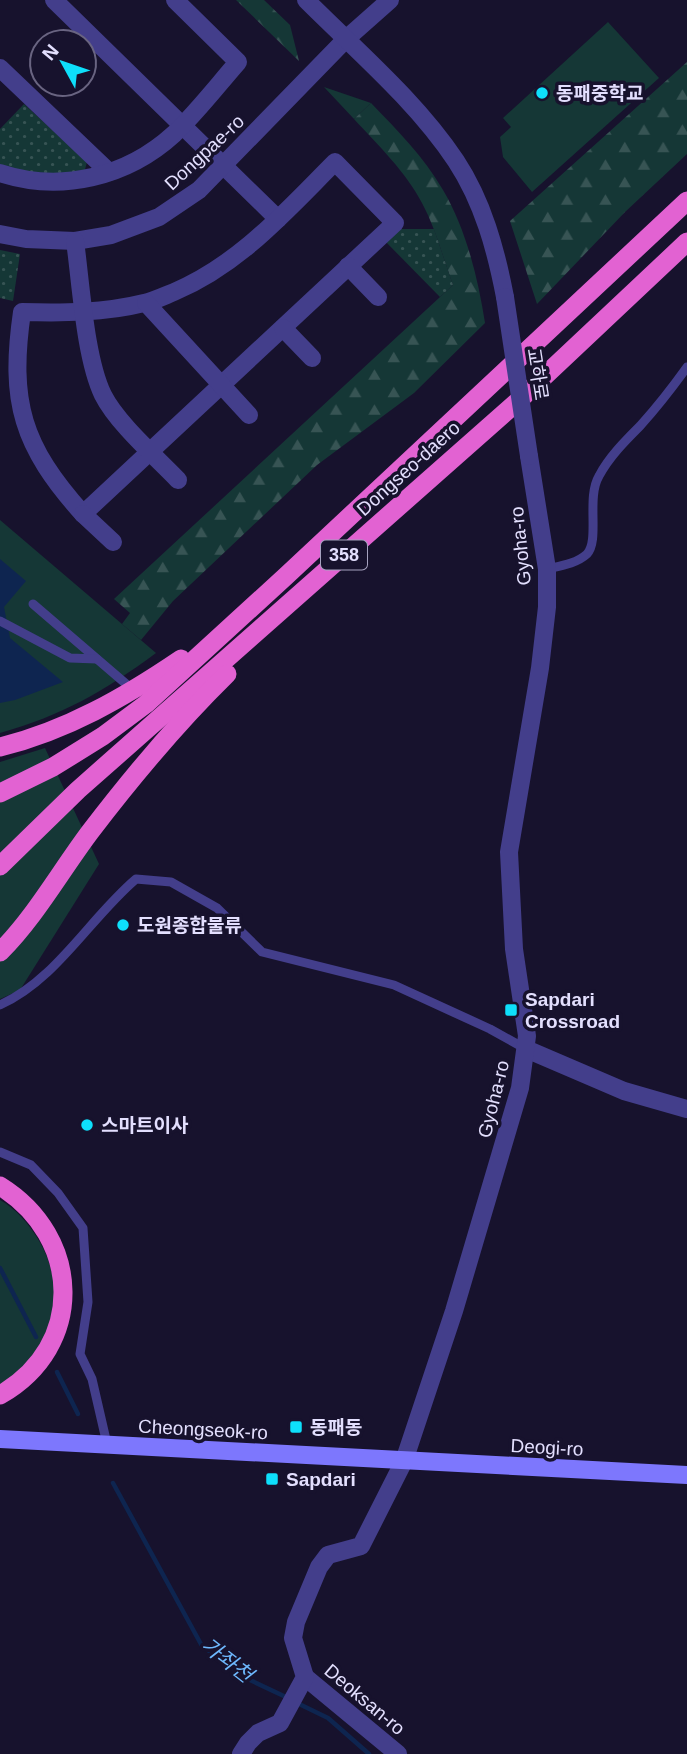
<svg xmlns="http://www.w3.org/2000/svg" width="687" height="1754" viewBox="0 0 687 1754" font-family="Helvetica,'Noto Sans KR',sans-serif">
	<defs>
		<pattern id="forest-firs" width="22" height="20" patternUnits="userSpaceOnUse" patternTransform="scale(1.75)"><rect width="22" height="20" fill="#153736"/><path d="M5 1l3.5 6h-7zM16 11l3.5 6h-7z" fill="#375454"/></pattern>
		<pattern id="park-dots" width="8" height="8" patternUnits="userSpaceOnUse" patternTransform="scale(1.75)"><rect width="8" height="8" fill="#153736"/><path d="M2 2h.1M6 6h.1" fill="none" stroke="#375454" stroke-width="1.8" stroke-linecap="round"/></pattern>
	</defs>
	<rect width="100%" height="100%" fill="#17122d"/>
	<g fill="#153736">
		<path d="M 608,22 L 659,78 L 532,192 L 503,157 L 500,137 L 511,127 L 503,118 Z"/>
		<path d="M 324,87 L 371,103 L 354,119 Z"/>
		<path d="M 0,520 L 156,653 C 103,692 63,715 0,733 Z"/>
		<path d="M 45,748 L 99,864 L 20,990 L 0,999 L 0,762 Z"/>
		<path d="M 0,1200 C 16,1209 28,1223 38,1239 C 71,1293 51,1352 0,1386 Z"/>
	</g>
	<g fill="url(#forest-firs)">
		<path d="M 236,0 L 264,0 L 290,25 L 299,61 Z"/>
		<path d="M 687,62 L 687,154 L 625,212 L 537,304 L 510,221 Z"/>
		<path d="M 371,103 C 397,130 424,157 443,190 C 466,229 478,278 485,323 L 414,393 L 317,465 L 173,601 L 141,640 L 122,624 L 130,613 L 114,599 L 453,285 C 443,258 436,229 422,203 C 406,172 378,145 354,119 Z"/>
	</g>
	<g fill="url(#park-dots)">
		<path d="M 24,104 L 87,162 L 84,173 L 37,174 L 0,166 L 0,129 Z"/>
		<path d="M 398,229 L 434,229 L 453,285 L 440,297 L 385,241 Z"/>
		<path d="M 0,250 L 20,254 L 13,301 L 0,298 Z"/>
	</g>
	<path fill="#0e2550" d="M 0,559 L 26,581 L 4,607 L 10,638 L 63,682 L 15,700 L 0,703 Z"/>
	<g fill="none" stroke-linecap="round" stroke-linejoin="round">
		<g stroke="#0e2550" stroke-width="4.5">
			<path d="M 0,1268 L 36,1337"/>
			<path d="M 57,1372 L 78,1414"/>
			<path d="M 113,1483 L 202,1646 L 250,1680 L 288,1698"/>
			<path d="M 295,1702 L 328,1718 L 369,1754"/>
		</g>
		<g stroke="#433e8b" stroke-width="9">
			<path d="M 547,569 C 560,566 576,564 587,554 C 600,540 586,498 599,476 C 609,457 625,441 640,426 C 657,407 672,388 687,367"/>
			<path d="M 33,604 L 132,689"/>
			<path d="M 0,621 L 70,658 L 97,659"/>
			<path d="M 0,1005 C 56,980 90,918 136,879 L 171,882 L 217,908 L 262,952 L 394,985 L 490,1029 L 526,1049"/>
			<path d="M 0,1152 L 31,1165 L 58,1193 L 83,1228 L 88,1302 L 80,1354 L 92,1379 L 107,1444"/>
		</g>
		<g stroke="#433e8b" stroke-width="18">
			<path d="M 54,0 L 278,219"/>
			<path d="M 0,68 L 109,172"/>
			<path d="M 335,162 L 395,223 L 83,514 C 22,446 9,402 22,312 C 63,313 104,313 144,303 C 154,301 164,296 174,292 C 240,264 286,211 335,162 Z"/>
			<path d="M 0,173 C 61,193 127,177 174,134 C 197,112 217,86 238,62 L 175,0"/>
			<path d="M 0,234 L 26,239 L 75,241 L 111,235 L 159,217 L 199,190 L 346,39 L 390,0"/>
			<path d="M 75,241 C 81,284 85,358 103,395 C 117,423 156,457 178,480"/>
			<path d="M 348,266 L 378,297"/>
			<path d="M 146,303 L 249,415"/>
			<path d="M 283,328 L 312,358"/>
			<path d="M 83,514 L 113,542"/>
			<path d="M 526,1049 L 624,1091 L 687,1109"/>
			<path d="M 305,1677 L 398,1754"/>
		</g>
		<g stroke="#433e8b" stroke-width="18">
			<path d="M 306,0 C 357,51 416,101 456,161 C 483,202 496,250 505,297"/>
			<path d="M 241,1754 L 248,1743 L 258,1733 L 280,1723 L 305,1677 L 293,1638 L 296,1622 L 319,1567 L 328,1555 L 361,1546 L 404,1461 L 454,1311 L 520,1088 L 527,1036 L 514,949 L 509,852 L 540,668 L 547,607 L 547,569 L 529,456"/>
		</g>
		<path stroke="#7d77fd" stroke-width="18" d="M 0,1439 L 687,1475"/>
		<g stroke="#e262d2" stroke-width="19">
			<path d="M 0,747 C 66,731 125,697 181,659"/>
			<path d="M 0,793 L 53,767 L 103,736 L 146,704 L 286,576 L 687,201"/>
			<path d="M 0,866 L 78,790 L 518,401 L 687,242"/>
			<path d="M 0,952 C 35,917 60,872 90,832 C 132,777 177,723 227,674"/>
			<path d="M 0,1186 C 82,1237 86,1346 0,1395"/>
		</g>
		<path stroke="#433e8b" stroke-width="18" d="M 505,297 L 529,456"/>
	</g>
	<g fill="#0edffb" stroke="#17122d" stroke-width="2.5">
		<circle cx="542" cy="93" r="7"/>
		<circle cx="123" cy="925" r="7"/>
		<rect x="504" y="1003" width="14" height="14" rx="3.5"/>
		<circle cx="87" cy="1125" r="7"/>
		<rect x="289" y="1420" width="14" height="14" rx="3.5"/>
		<rect x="265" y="1472" width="14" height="14" rx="3.5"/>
	</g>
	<g text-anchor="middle" stroke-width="7" stroke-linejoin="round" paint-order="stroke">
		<rect fill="#17122d" stroke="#a6a2bf" stroke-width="2" x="321" y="540.5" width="46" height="29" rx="5"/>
		<g font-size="18" font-weight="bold" fill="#e3dffe">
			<text x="344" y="561">358</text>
		</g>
		<g font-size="19" font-weight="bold" fill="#e3dffe" stroke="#17122d" text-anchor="start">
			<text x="556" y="100">동패중학교</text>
			<text x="137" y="932">도원종합물류</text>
			<text x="525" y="1006">Sapdari<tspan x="525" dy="22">Crossroad</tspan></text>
			<text x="101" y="1132">스마트이사</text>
			<text x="310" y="1434">동패동</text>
			<text x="286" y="1486">Sapdari</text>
		</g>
		<g font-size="19" fill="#e3dffe" stroke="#17122d">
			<text transform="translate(204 152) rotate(-43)" y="7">Dongpae-ro</text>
			<text transform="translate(538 374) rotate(81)" y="7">교하로</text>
			<text transform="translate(408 468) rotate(-42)" y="7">Dongseo-daero</text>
			<text transform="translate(520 546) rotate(-96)" y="7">Gyoha-ro</text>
			<text transform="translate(493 1099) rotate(-76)" y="7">Gyoha-ro</text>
			<text transform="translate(203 1429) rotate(3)" y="7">Cheongseok-ro</text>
			<text transform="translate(547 1447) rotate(3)" y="7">Deogi-ro</text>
			<text transform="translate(365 1699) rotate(40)" y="7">Deoksan-ro</text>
		</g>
		<g font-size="21" font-style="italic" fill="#6eb8fd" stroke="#17122d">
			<text transform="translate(227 1660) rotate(38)" y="7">가좌천</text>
		</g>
	</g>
	<g transform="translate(63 63) rotate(310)"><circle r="33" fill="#17122d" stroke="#696481" stroke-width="2"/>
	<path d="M0-5L12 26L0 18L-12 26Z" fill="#0edffb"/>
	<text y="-10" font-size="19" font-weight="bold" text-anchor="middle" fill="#e3dffe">N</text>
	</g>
</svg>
